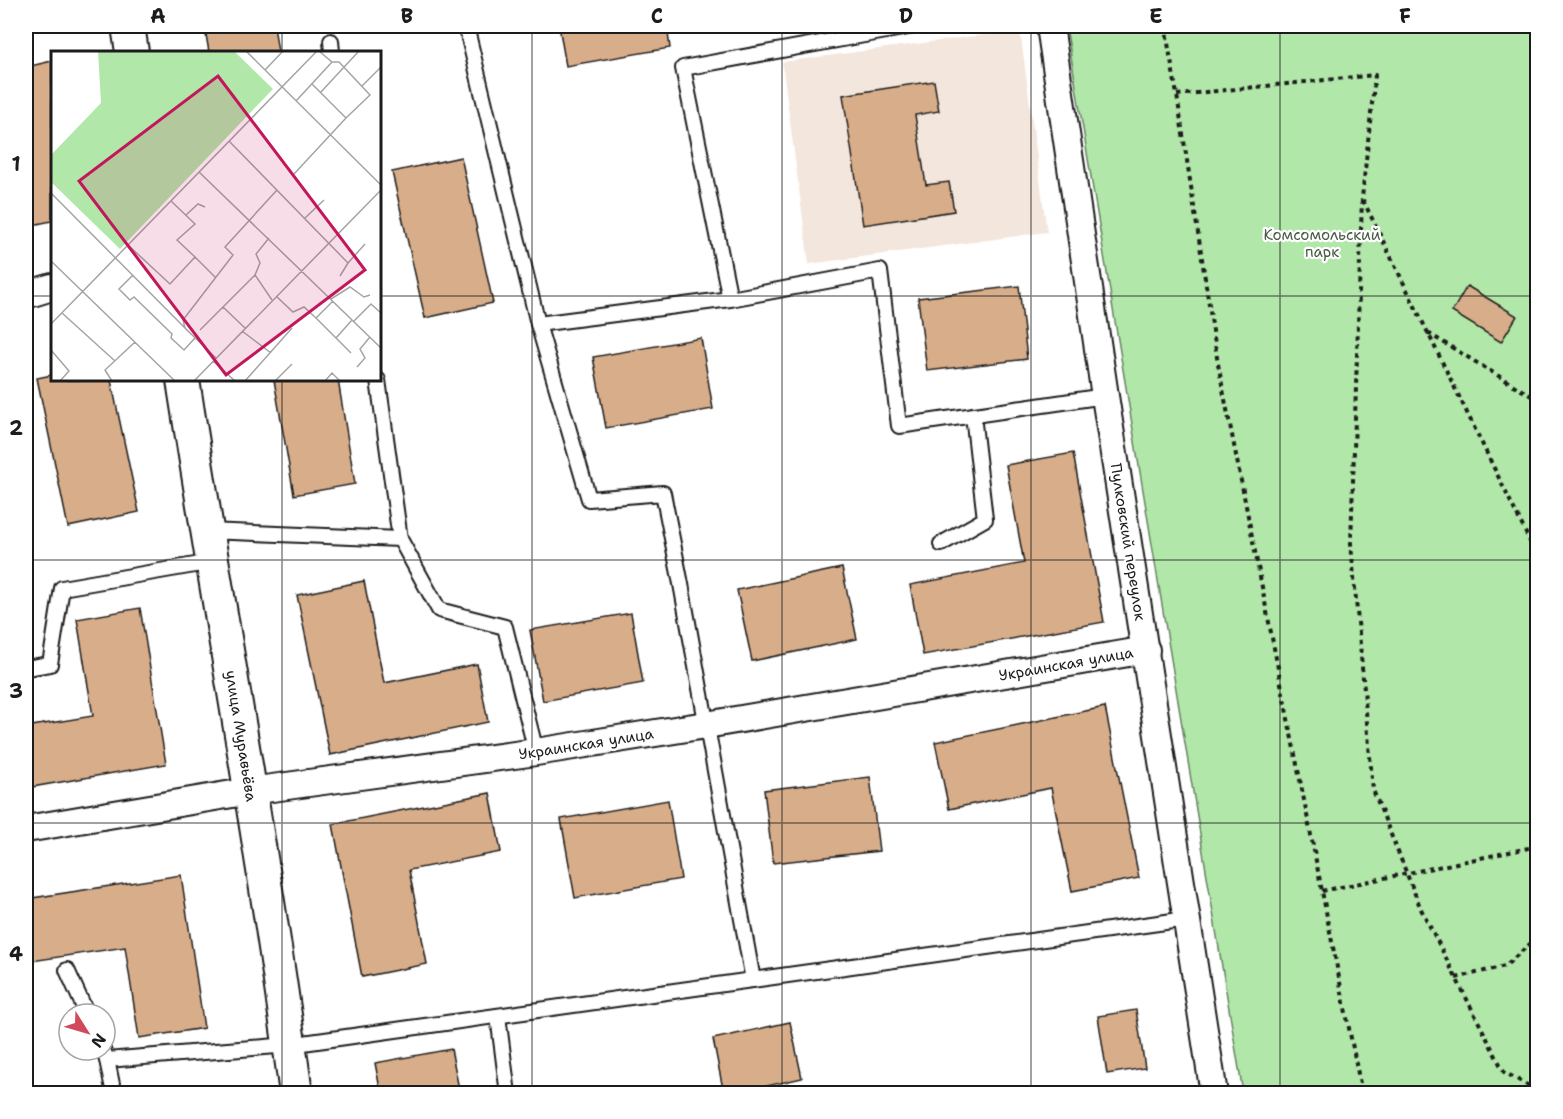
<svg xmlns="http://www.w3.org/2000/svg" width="1563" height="1119" viewBox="0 0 1563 1119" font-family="'Shantell Sans',sans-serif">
	<rect width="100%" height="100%" fill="#fff"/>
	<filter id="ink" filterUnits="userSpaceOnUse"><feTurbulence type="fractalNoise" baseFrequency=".0167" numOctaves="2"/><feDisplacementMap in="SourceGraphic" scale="12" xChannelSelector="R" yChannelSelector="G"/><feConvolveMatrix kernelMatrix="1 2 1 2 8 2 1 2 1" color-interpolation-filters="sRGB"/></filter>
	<g filter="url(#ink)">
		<path fill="#f3e6dc" d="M 1020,30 L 1047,232 L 809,264 L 782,62 Z"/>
		<path fill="#b1e7a9" stroke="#668262" stroke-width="1.5" d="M 1066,26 L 1537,26 L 1537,1093 L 1243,1093 Z"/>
		<g fill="#d8ad89" stroke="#1c1c1c" stroke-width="1.5">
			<path d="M 226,26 L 274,26 L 278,52 L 209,52 L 205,29 Z"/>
			<path d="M 559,26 L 667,26 L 670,48 L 566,66 Z"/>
			<path d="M 52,61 L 52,221 L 27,226 L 26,220 L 26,67 Z"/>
			<path d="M 934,81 L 939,111 L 915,115 L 926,185 L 949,182 L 954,211 L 863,225 L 843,95 Z"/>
			<path d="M 461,157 L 493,303 L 425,318 L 392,172 Z"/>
			<path d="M 1019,286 L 1027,359 L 927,371 L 918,298 Z"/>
			<path d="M 1467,286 L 1517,316 L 1501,342 L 1452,312 Z"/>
			<path d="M 701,338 L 713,409 L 606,428 L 593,357 Z"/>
			<path d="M 52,375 L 52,380 L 111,380 L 139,512 L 68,527 L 37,378 Z"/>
			<path d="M 274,380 L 338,380 L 355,484 L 294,495 Z"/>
			<path d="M 1073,453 L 1104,622 L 923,655 L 910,585 L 1024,563 L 1006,465 Z"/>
			<path d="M 842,568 L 857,639 L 752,661 L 737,590 Z"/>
			<path d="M 364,581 L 384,683 L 477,664 L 488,722 L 330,755 L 297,595 Z"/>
			<path d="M 140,608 L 166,764 L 26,788 L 26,727 L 93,716 L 77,619 Z"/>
			<path d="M 631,613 L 643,683 L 543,701 L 530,630 Z"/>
			<path d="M 1105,707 L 1139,878 L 1072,891 L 1051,788 L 949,809 L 935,742 Z"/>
			<path d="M 870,777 L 879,851 L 773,863 L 764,790 Z"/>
			<path d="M 490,793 L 501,852 L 409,870 L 427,964 L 362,977 L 333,824 Z"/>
			<path d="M 668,800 L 681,879 L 575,898 L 561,819 Z"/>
			<path d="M 181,875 L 204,1028 L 139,1038 L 125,947 L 32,961 L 26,922 L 26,899 Z"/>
			<path d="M 1136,1010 L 1145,1068 L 1107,1074 L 1098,1016 Z"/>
			<path d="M 790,1022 L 802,1078 L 732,1094 L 724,1094 L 713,1039 Z"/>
			<path d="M 451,1049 L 460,1094 L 381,1094 L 375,1063 Z"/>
		</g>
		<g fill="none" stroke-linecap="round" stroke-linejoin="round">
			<defs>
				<g id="service">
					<path d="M 465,26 L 467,30 L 538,324 L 589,499 L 663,493 L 681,584 L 753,980"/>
					<path d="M 914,26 L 683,68 L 730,299 L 880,271 L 899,426 L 1105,396"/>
					<path d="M 331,41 L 332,52"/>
					<path d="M 538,324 L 730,299"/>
					<path d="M 378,380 L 400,539"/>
					<path d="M 207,531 L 400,539 L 439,610 L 505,627 L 536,752"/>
					<path d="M 941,544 L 985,519 L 973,415"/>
					<path d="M 26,668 L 50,664 L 62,588 L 212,562"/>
					<path d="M 67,970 L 87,1014"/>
					<path d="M 498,1016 L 508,1094"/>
					<path d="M 103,1050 L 107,1060 L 289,1045 L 1187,919"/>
					<path d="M 107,1060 L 114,1094"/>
				</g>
				<g id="minor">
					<path d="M 1050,26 L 1105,396 L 1214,1094"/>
					<path d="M 26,295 L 52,287"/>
					<path d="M 26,829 L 250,791 L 536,752 L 706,725 L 1146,650"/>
				</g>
				<g id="tertiary">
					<path d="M 128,26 L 132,52"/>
					<path d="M 183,380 C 220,618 264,855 296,1094"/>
				</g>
			</defs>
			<use href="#service" stroke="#1c1c1c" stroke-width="18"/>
			<use href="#minor" stroke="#1c1c1c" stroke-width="30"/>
			<use href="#tertiary" stroke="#1c1c1c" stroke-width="36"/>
			<g stroke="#1c1c1c" stroke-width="4" stroke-dasharray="4.5 4.5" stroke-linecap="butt">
				<path d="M 1165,26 L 1177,95 L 1218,364 L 1362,1094"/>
				<path d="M 1177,95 L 1375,75 L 1362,198 L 1351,544 L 1373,790 L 1421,909 L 1504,1072 L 1538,1091"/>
				<path d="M 1363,200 L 1538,558"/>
				<path d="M 1428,333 L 1538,400"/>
				<path d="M 1322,891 L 1538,846"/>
				<path d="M 1456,978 L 1505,966 L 1538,937"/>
			</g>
			<use href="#service" stroke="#fff" stroke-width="14"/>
			<use href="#minor" stroke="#fff" stroke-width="26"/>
			<use href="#tertiary" stroke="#fff" stroke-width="32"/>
		</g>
	</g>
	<path fill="none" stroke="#1c1c1c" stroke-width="1.5" stroke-opacity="0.55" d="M 282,26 L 282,52M 532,26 L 532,1094M 782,26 L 782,1094M 1031,26 L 1031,1094M 1280,26 L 1280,1094M 26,296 L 52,296M 380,296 L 1538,296M 282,380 L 282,1094M 26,560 L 1538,560M 26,823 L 1538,823"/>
	<g text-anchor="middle" stroke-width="4.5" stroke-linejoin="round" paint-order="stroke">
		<g font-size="15" fill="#495946" stroke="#fff">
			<text x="1322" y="240">Комсомольский<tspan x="1322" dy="17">парк</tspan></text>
		</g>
		<g font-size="15" fill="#1c1c1c" stroke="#fff">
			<text transform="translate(1128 542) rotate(81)" y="5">Пулковский переулок</text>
			<text transform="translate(1066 664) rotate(-10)" y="5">Украинская улица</text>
			<text transform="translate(241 736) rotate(81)" y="5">улица Муравьёва</text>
			<text transform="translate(586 744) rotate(-9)" y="5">Украинская улица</text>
		</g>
	</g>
	<g transform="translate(51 51)">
		<rect width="330" height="330" fill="#fff"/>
		<path d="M 47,0 L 183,0 L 222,38 L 69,198 L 0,131 L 0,104 L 50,52 Z" fill="#b1e7a9"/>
		<path fill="none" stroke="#a4a4a4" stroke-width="1.5" d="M 195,0 L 330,134M 214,19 L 232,0M 261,33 L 295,67 L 319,44 L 288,11 L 281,11 L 268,0M 311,35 L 330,16M 269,42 L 308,0M 245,50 L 281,11M 178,90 L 297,212 L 289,225M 148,121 L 330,297M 243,123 L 295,67M 0,142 L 134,277M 135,164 L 147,153 L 154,156M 254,167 L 273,149M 218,187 L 205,203 L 209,212 L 204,224 L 221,249M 77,194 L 119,233 L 144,206 L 126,189 L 144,173 L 120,150M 144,206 L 165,227M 0,210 L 124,330M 297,212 L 314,193M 82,224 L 68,238 L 79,249 L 83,246 L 121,283 L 120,287 L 133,299 L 144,287M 225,245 L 242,261 L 253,256 L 265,267 L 282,250M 280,248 L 299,236 L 313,246 L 319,244M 172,256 L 194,277M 11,262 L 64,310M 265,267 L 300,302M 303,270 L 320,253 L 330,262M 0,273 L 266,0M 149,279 L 204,224M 191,280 L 220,302M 285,287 L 301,269M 0,299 L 18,320 L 9,330M 165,307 L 134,277 L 132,269 L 182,204 L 174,196 L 226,139M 162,310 L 184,330M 306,316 L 314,307 L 309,298 L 319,286M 61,330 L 54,319 L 84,291M 143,330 L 330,139M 194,330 L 241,277M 224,330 L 241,313M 274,330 L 281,322 L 289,330"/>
		<path fill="#c2185b" fill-opacity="0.15" stroke="#c2185b" stroke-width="3" d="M 167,25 L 314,219 L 175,324 L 28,130 Z"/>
		<rect width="330" height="330" fill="none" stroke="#1c1c1c" stroke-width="3"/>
	</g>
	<rect width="1563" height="1119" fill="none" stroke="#fff" stroke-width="66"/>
	<g transform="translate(87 1032) rotate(127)"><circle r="28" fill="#ffffff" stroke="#a4a4a4" stroke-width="1.5"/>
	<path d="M0-4.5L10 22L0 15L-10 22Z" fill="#d1495b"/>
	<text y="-9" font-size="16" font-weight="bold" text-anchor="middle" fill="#1c1c1c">N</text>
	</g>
	<rect x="33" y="33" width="1497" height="1053" fill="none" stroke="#1c1c1c" stroke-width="2"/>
	<g font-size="20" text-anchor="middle" font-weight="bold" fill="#1c1c1c">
		<text x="158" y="23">A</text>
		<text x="407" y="23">B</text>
		<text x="657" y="23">C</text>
		<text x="906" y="23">D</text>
		<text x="1156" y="23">E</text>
		<text x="1405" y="23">F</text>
		<text x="16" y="171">1</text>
		<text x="16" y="435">2</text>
		<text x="16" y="698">3</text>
		<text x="16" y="961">4</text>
	</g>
</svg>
